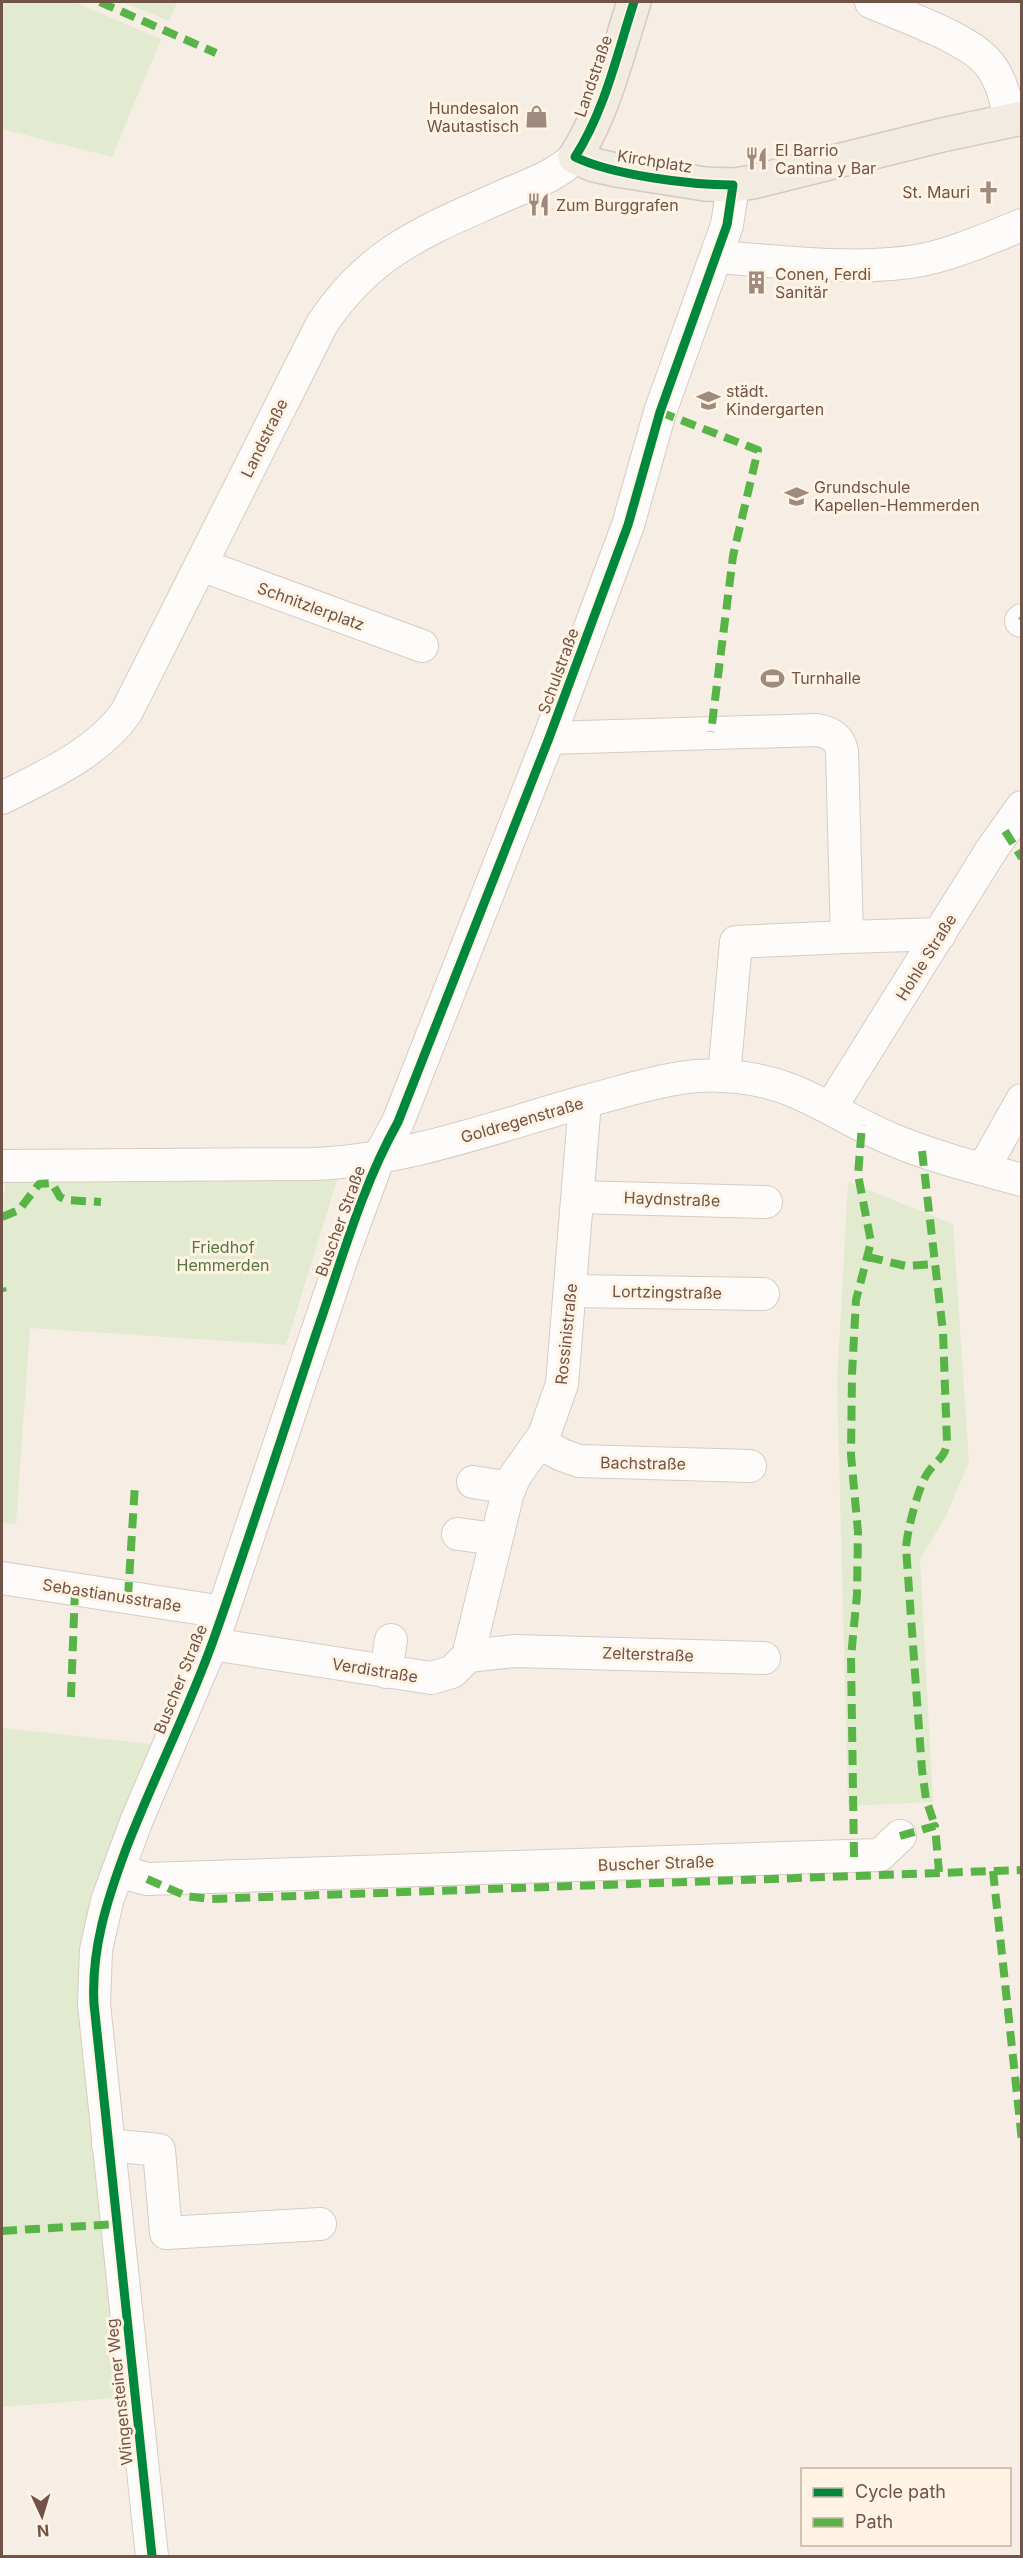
<svg xmlns="http://www.w3.org/2000/svg" width="1023" height="2558" viewBox="0 0 1023 2558" font-family="Inter,sans-serif">
	<rect width="100%" height="100%" fill="#f6eee5"/>
	<g fill="#e2ebd0">
		<path d="M 2,2 L 75,2 L 161,39 L 112,157 L 2,129 Z"/>
		<path d="M 122,2 L 177,2 L 169,21 Z"/>
		<path d="M 340,1171 L 286,1345 L 30,1328 L 16,1524 L 2,1523 L 2,1194 L 5,1193 L 5,1174 Z"/>
		<path d="M 848,1182 L 953,1224 L 969,1462 L 945,1518 L 920,1559 L 933,1802 L 848,1806 L 837,1382 Z"/>
		<path d="M 2,1728 L 162,1745 L 102,1887 L 128,2397 L 2,2407 Z"/>
	</g>
	<g fill="none" stroke-linecap="round" stroke-linejoin="round">
		<defs>
			<g id="minor">
				<path d="M 871,2 C 902,16 969,38 989,64 C 1002,80 1006,101 1010,120"/>
				<path d="M 716,257 C 781,261 859,272 922,260 C 956,253 989,238 1022,225"/>
				<path d="M 201,565 L 422,646"/>
				<path d="M 1021,621 L 1022,620"/>
				<path d="M 549,738 L 817,730 C 830,732 839,737 842,751 L 847,937 L 940,934"/>
				<path d="M 2,798 C 47,775 95,755 126,713 L 322,324 C 370,251 427,230 503,196 C 528,185 555,177 575,157"/>
				<path d="M 724,1076 L 736,942 L 847,937"/>
				<path d="M 831,1107 L 992,849 L 1022,807"/>
				<path d="M 2,1166 L 312,1164 C 408,1161 502,1124 594,1099 C 637,1088 679,1073 723,1076 C 796,1079 829,1113 891,1139 C 933,1157 978,1168 1022,1180"/>
				<path d="M 983,1169 L 1022,1100"/>
				<path d="M 578,1197 L 766,1202"/>
				<path d="M 571,1291 L 763,1294"/>
				<path d="M 540,1443 L 562,1455 L 579,1461 L 750,1466"/>
				<path d="M 473,1482 L 510,1488"/>
				<path d="M 458,1534 L 496,1539"/>
				<path d="M 2,1578 L 223,1612"/>
				<path d="M 212,1644 L 431,1678 L 452,1672 L 468,1656 L 515,1651 L 764,1658"/>
				<path d="M 468,1656 L 508,1492 L 515,1476 L 544,1435 L 562,1384 L 585,1102"/>
				<path d="M 386,1672 L 391,1640"/>
				<path d="M 118,1871 L 147,1879 L 880,1855 L 900,1836"/>
				<path d="M 108,2145 L 159,2150 L 166,2233 L 320,2224"/>
				<path d="M 152,2556 L 94,2004 L 96,1950 L 107,1901 L 136,1822 L 212,1644 L 345,1249 L 379,1157 L 398,1122 L 549,738 L 628,525 L 660,412 L 727,225 L 733,185"/>
			</g>
			<path id="major" d="M 634,2 C 617,54 605,110 575,157 L 594,165 L 616,170 L 705,184 L 733,185 L 753,182 L 942,135 L 1022,118"/>
		</defs>
		<use href="#minor" stroke="#d7cbc3" stroke-width="34"/>
		<use href="#major" stroke="#d4c9c3" stroke-width="36"/>
		<use href="#minor" stroke="#fefcfb" stroke-width="32"/>
		<use href="#major" stroke="#f1ebe2" stroke-width="33"/>
		<g stroke="#59b447" stroke-width="8" stroke-dasharray="15 8" stroke-linecap="butt">
			<path d="M 100,2 L 216,53"/>
			<path d="M 660,412 L 758,450 L 733,556 L 711,732"/>
			<path d="M 1021,621 L 1022,620"/>
			<path d="M 1005,831 L 1022,858"/>
			<path d="M 922,1151 L 943,1332 L 947,1442 C 946,1458 935,1461 927,1474 C 918,1488 907,1531 906,1548 L 922,1770 L 926,1799 L 935,1826"/>
			<path d="M 2,1217 L 19,1210 L 39,1184 L 52,1183 L 60,1197 L 66,1200 L 101,1202"/>
			<path d="M 868,1257 L 906,1266 L 935,1264"/>
			<path d="M 2,1288 L 3,1292"/>
			<path d="M 128,1597 L 135,1484"/>
			<path d="M 71,1697 L 75,1589"/>
			<path d="M 900,1836 L 935,1826 L 939,1872"/>
			<path d="M 854,1857 L 851,1657 L 857,1595 L 858,1532 L 851,1455 L 852,1374 L 856,1300 L 871,1242 L 858,1175 L 862,1125"/>
			<path d="M 993,1871 L 1022,2141"/>
			<path d="M 147,1879 L 186,1896 L 210,1899 L 1022,1870"/>
			<path d="M 2,2231 L 117,2224"/>
		</g>
		<defs>
			<path id="cycleway" d="M 152,2556 L 94,2004 C 91,1949 107,1900 126,1849 C 153,1779 188,1711 213,1641 C 250,1537 283,1432 318,1328 C 342,1259 362,1186 398,1122 L 549,738 L 628,525 L 660,412 L 727,225 L 733,185 C 691,185 612,175 575,157 C 605,110 617,54 634,2"/>
		</defs>
		<use href="#cycleway" stroke="#fff3e4" stroke-width="13"/>
		<use href="#cycleway" stroke="#00873e" stroke-width="9"/>
	</g>
	<defs>
		<symbol id="shop-bare" viewBox="-9 -9 18 18"><path d="M-5-2.5h2.3a2.7 3.5 0 0 1 5.4 0H5L5.5 6h-11ZM-1.5-2.5h3a1.5 2.3 0 0 0-3 0Z" fill="#a08a7e" stroke="#fff3e4" stroke-width="2.5" paint-order="stroke"/></symbol>
		<symbol id="restaurant-bare" viewBox="-9 -9 18 18"><path d="M-5-6h1v4h1v-4h1v4h1v-4h1v5L-1.5 .5V6h-2V.5L-5-1ZM5-6V6H3V1.5H1.5Q1.5-4 5-6Z" fill="#a08a7e" stroke="#fff3e4" stroke-width="2.5" paint-order="stroke"/></symbol>
		<symbol id="church-bare" viewBox="-9 -9 18 18"><path d="M-1.2-6h2.4v3.5h3.3v2.4h-3.3V6h-2.4V-.1h-3.3v-2.4h3.3Z" fill="#a08a7e" stroke="#fff3e4" stroke-width="2.5" paint-order="stroke"/></symbol>
		<symbol id="building-bare" viewBox="-9 -9 18 18"><path d="M-4-6H4V6H1V3H-1V6H-4ZM-2.5-4.3h1.7v1.8h-1.7ZM.8-4.3h1.7v1.8H.8ZM-2.5-1h1.7V.8h-1.7ZM.8-1h1.7V.8H.8Z" fill="#a08a7e" stroke="#fff3e4" stroke-width="2.5" paint-order="stroke"/></symbol>
		<symbol id="school-bare" viewBox="-9 -9 18 18"><path d="M0-5L7-2L0 1L-7-2ZM-4 1L0 2.5L4 1V4Q0 6-4 4Z" fill="#a08a7e" stroke="#fff3e4" stroke-width="2.5" paint-order="stroke"/></symbol>
		<symbol id="stadium-bare" viewBox="-9 -9 18 18"><path d="M0-5a6.5 5 0 1 0 0 10a6.5 5 0 1 0 0-10ZM-3.5-1.8h7v3.6h-7Z" fill="#a08a7e" stroke="#fff3e4" stroke-width="2.5" paint-order="stroke"/></symbol>
	</defs>
	<g fill-rule="evenodd">
		<use href="#shop-bare" x="520" y="100" width="33" height="33"/>
		<use href="#restaurant-bare" x="740" y="142" width="33" height="33"/>
		<use href="#church-bare" x="972" y="176" width="33" height="33"/>
		<use href="#restaurant-bare" x="522" y="188" width="33" height="33"/>
		<use href="#building-bare" x="740" y="266" width="33" height="33"/>
		<use href="#school-bare" x="692" y="384" width="33" height="33"/>
		<use href="#school-bare" x="780" y="480" width="33" height="33"/>
		<use href="#stadium-bare" x="756" y="662" width="33" height="33"/>
	</g>
	<g text-anchor="middle" stroke-width="6" stroke-linejoin="round" paint-order="stroke">
		<g font-size="16" fill="#715447" stroke="#fff3e4">
			<text transform="translate(593 76) rotate(-71)" y="6">Landstraße</text>
			<text transform="translate(655 161) rotate(9)" y="6">Kirchplatz</text>
			<text transform="translate(264 438) rotate(-64)" y="6">Landstraße</text>
			<text transform="translate(311 606) rotate(20)" y="6">Schnitzlerplatz</text>
			<text transform="translate(558 671) rotate(-70)" y="6">Schulstraße</text>
			<text transform="translate(926 957) rotate(-58)" y="6">Hohle Straße</text>
			<text transform="translate(522 1120) rotate(-16)" y="6">Goldregenstraße</text>
			<text transform="translate(672 1199) rotate(2)" y="6">Haydnstraße</text>
			<text transform="translate(340 1221) rotate(-70)" y="6">Buscher Straße</text>
			<text transform="translate(667 1292) rotate(1)" y="6">Lortzingstraße</text>
			<text transform="translate(566 1334) rotate(-84)" y="6">Rossinistraße</text>
			<text transform="translate(643 1463) rotate(1)" y="6">Bachstraße</text>
			<text transform="translate(112 1595) rotate(9)" y="6">Sebastianusstraße</text>
			<text transform="translate(648 1654) rotate(2)" y="6">Zelterstraße</text>
			<text transform="translate(375 1670) rotate(9)" y="6">Verdistraße</text>
			<text transform="translate(180 1679) rotate(-68)" y="6">Buscher Straße</text>
			<text transform="translate(656 1863) rotate(-2)" y="6">Buscher Straße</text>
			<text transform="translate(119 2392) rotate(-96)" y="6">Wingensteiner Weg</text>
		</g>
		<g font-size="16" fill="#715447" stroke="#fff3e4" text-anchor="start">
			<text x="519" y="114" text-anchor="end">Hundesalon<tspan x="519" dy="18">Wautastisch</tspan></text>
			<text x="775" y="156">El Barrio<tspan x="775" dy="18">Cantina y Bar</tspan></text>
			<text x="970" y="198" text-anchor="end">St. Mauri</text>
			<text x="556" y="211">Zum Burggrafen</text>
			<text x="775" y="280">Conen, Ferdi<tspan x="775" dy="18">Sanitär</tspan></text>
			<text x="726" y="397">städt.<tspan x="726" dy="18">Kindergarten</tspan></text>
			<text x="814" y="493">Grundschule<tspan x="814" dy="18">Kapellen-Hemmerden</tspan></text>
			<text x="791" y="684">Turnhalle</text>
		</g>
		<g font-size="16" fill="#537740" stroke="#fff3e4">
			<text x="223" y="1253">Friedhof<tspan x="223" dy="18">Hemmerden</tspan></text>
		</g>
	</g>
	<rect width="1023" height="2558" fill="none" stroke="#715447" stroke-width="6"/>
	<rect x="801" y="2468" width="210" height="78" fill="#fff3e4" stroke="#c6b3a5" stroke-width="1.5"/>
	<rect x="813" y="2488" width="30" height="9" fill="#00873e" stroke="#c6b3a5" stroke-width="1.5"/>
	<text x="855" y="2498" font-size="18" fill="#715447">Cycle path</text>
	<rect x="813" y="2518" width="30" height="9" fill="#59b447" stroke="#c6b3a5" stroke-width="1.5"/>
	<text x="855" y="2528" font-size="18" fill="#715447">Path</text>
	<g transform="translate(42 2516) rotate(176)" stroke="#fff3e4" stroke-width="4.5" paint-order="stroke">
	<path d="M0-4.5L10 22L0 15L-10 22Z" fill="#715447"/>
	<text y="-9" font-size="16" font-weight="bold" text-anchor="middle" fill="#715447">N</text>
	</g>
</svg>
